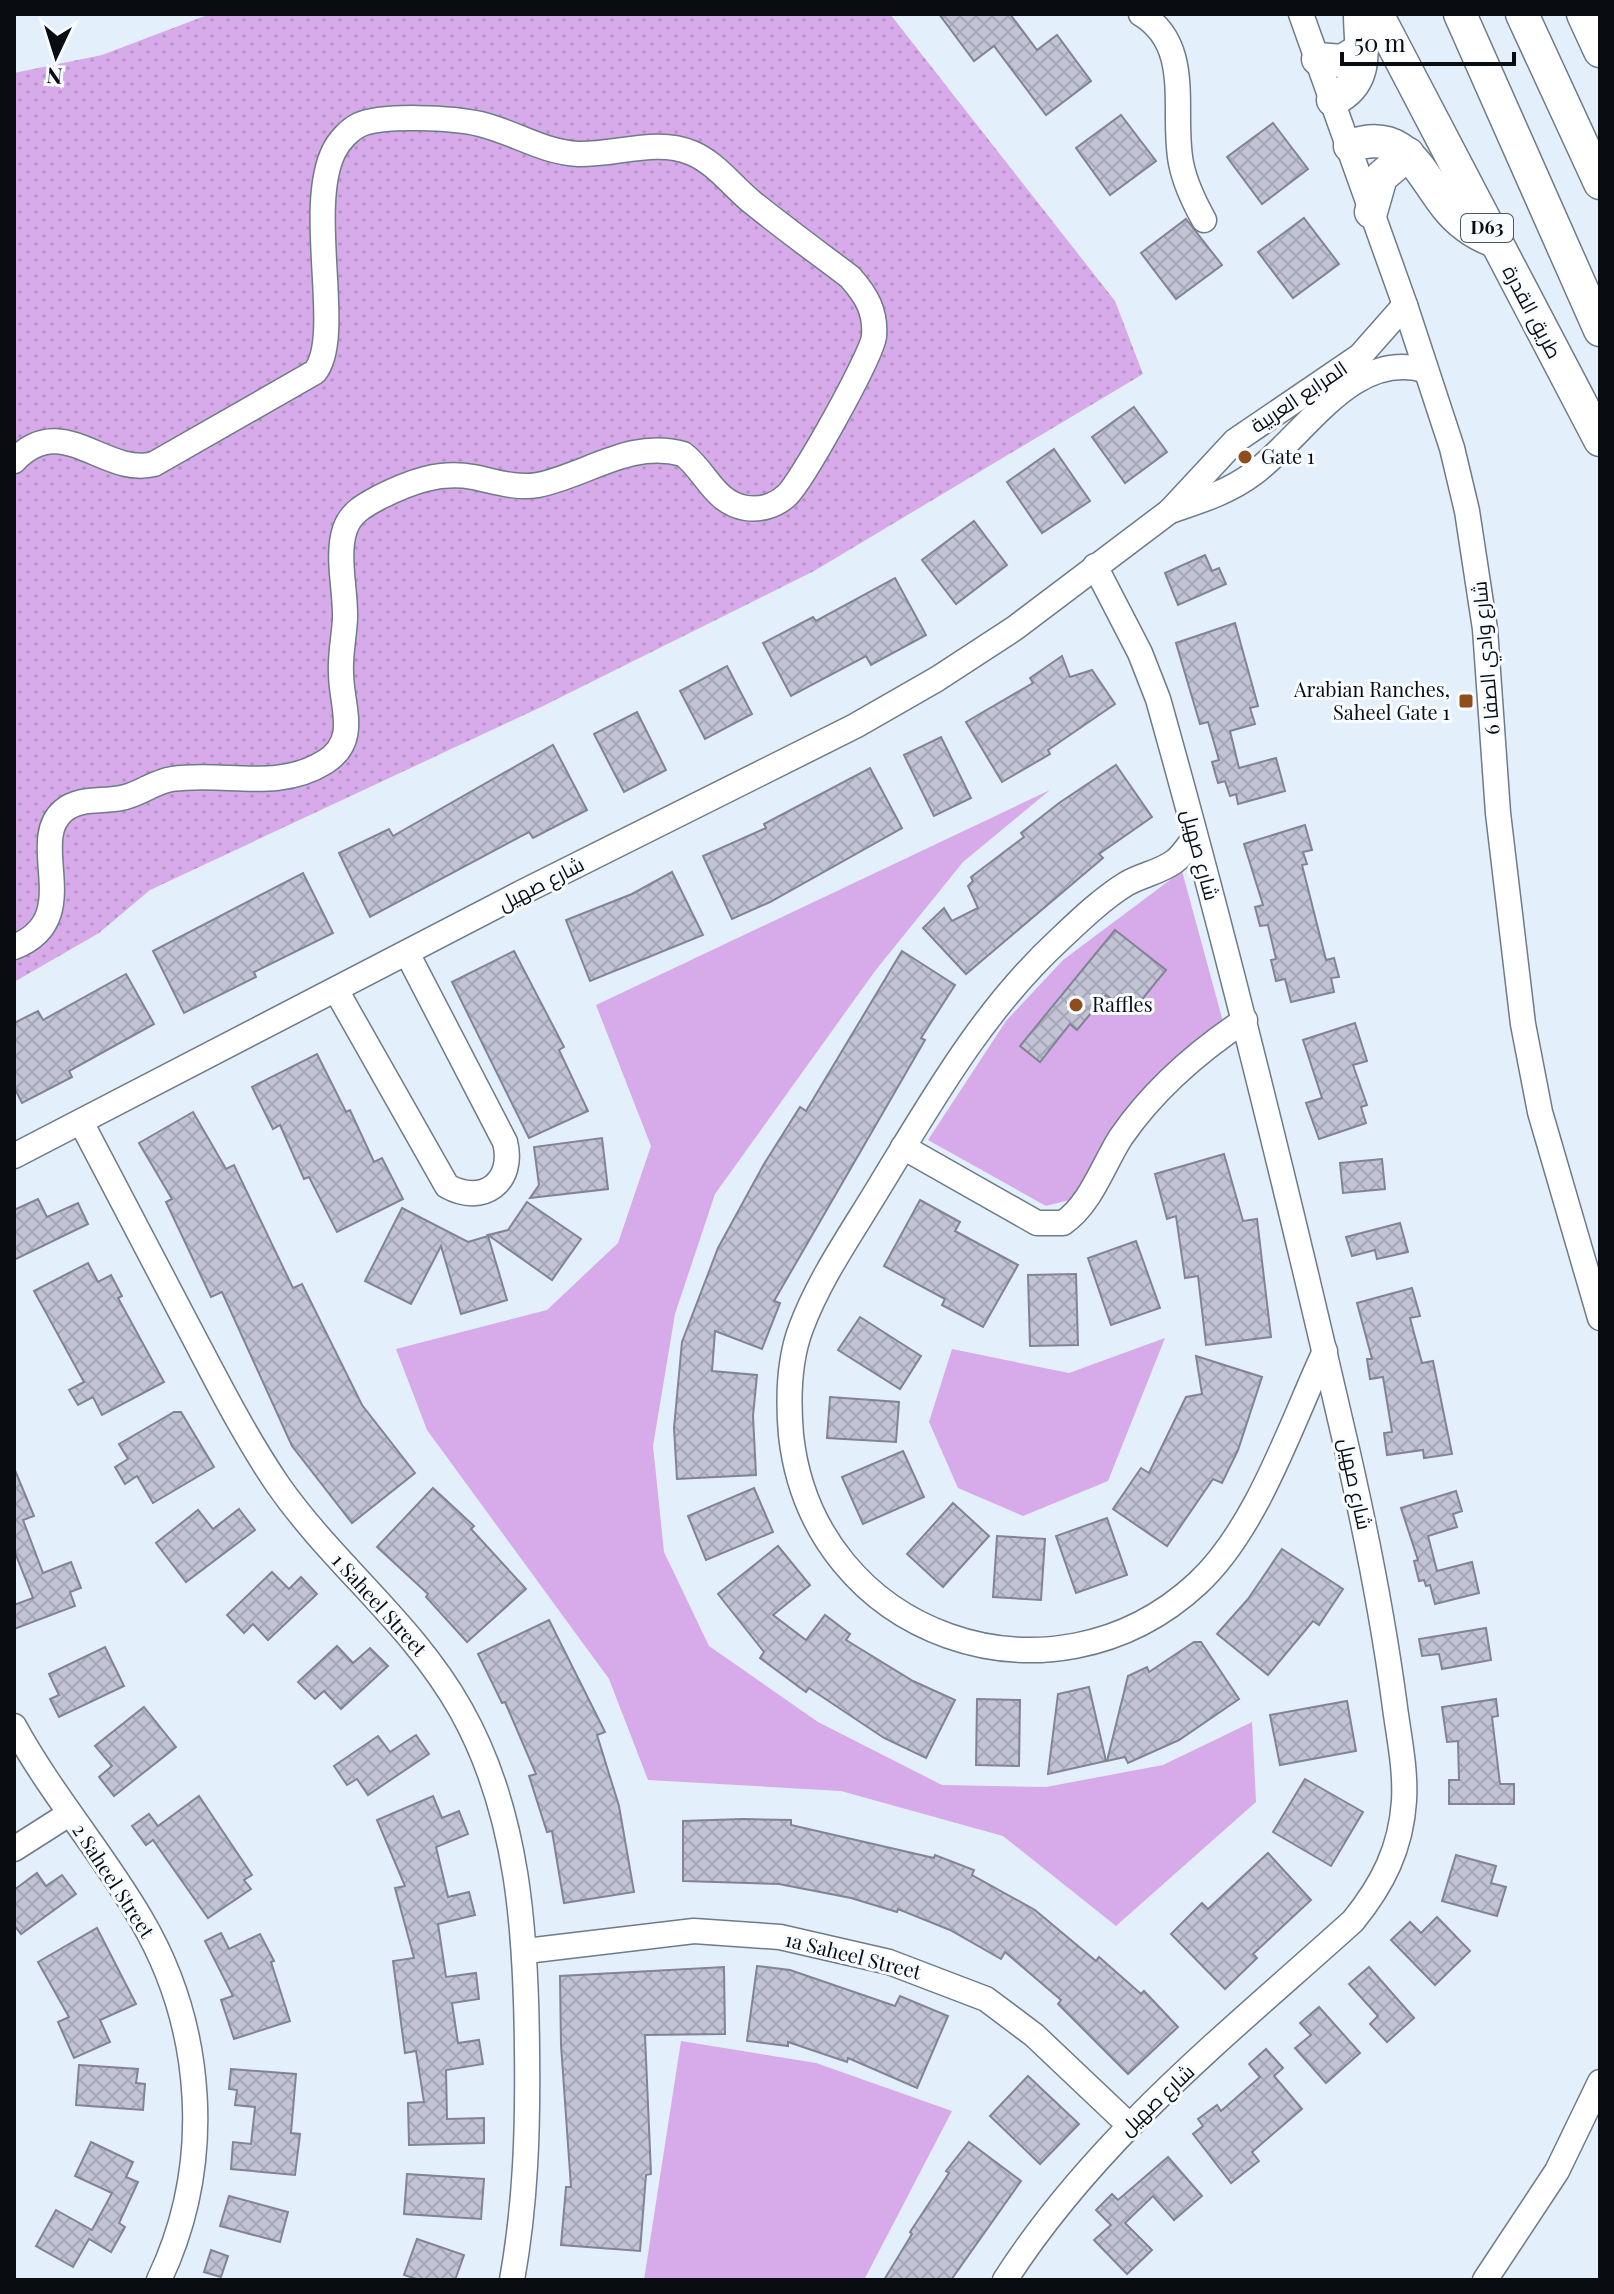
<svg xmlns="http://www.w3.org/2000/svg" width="1614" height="2294" viewBox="0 0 1614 2294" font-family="'Playfair Display',Cairo,serif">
	<defs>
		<pattern id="grass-dots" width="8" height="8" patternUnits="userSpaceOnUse" patternTransform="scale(2)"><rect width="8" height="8" fill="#d7aae9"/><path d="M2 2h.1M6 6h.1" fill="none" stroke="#b791c7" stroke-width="1.8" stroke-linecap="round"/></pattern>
		<pattern id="building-cross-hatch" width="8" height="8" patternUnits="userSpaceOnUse" patternTransform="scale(2)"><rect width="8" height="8" fill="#c2c3d5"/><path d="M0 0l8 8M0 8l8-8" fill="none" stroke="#a5a6b6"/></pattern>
	</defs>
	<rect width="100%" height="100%" fill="#e4effc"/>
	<path fill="url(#grass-dots)" d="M 210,14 L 890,14 L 1115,301 L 1143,374 L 814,571 L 541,707 L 150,890 L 99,933 L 14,982 L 14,73 L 102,55 Z"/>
	<g fill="#d7aae9">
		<path d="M 1050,790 L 963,862 L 875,971 L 715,1194 L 675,1314 L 653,1446 L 664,1552 L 709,1646 L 818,1722 L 942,1785 L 1046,1787 L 1163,1765 L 1252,1722 L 1256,1802 L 1116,1926 L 1003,1836 L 841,1791 L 648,1780 L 609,1679 L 427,1430 L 396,1349 L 547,1310 L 618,1243 L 651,1146 L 596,1005 Z"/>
		<path d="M 1182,871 L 1225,1029 L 1077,1198 L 1046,1206 L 928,1140 L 1006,1021 L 1063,960 Z"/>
		<path d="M 1165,1338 L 1108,1481 L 1023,1516 L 958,1488 L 929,1422 L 952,1349 L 1069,1373 Z"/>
		<path d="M 681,2041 L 816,2063 L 952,2111 L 864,2280 L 644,2280 Z"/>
	</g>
	<g fill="url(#building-cross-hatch)" stroke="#828394" stroke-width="2">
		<path d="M 939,14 L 1010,14 L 1037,50 L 1057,35 L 1091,81 L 1046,115 L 994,46 L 974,61 Z"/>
		<path d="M 1121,115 L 1156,161 L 1110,195 L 1076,148 Z"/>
		<path d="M 1273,123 L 1308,169 L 1262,204 L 1227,157 Z"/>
		<path d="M 1304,218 L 1339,264 L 1293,298 L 1258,252 Z"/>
		<path d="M 1186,219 L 1222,265 L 1176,299 L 1141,253 Z"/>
		<path d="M 1134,407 L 1167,452 L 1125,483 L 1092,437 Z"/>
		<path d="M 1054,449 L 1090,501 L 1042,533 L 1007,482 Z"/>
		<path d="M 974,521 L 1007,565 L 956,604 L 922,560 Z"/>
		<path d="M 1205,555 L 1212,571 L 1219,568 L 1226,584 L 1178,605 L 1165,573 Z"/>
		<path d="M 895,578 L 926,635 L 871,665 L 866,656 L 791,696 L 763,643 L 813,617 L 816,621 Z"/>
		<path d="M 1235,623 L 1258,706 L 1250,708 L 1255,724 L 1230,731 L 1239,768 L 1276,758 L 1285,791 L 1238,804 L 1236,794 L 1230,796 L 1225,781 L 1218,783 L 1212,762 L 1219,760 L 1208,722 L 1200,724 L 1176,643 Z"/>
		<path d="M 1062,656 L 1070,677 L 1092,670 L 1115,704 L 1048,750 L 1050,754 L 1002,782 L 966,722 L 1033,683 L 1030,678 Z"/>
		<path d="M 727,666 L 752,714 L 705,739 L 680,691 Z"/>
		<path d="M 637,712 L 666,770 L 624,792 L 594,734 Z"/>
		<path d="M 941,737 L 971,798 L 934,816 L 904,755 Z"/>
		<path d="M 553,745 L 587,810 L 533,838 L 529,832 L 370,917 L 339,853 L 389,829 L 393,836 Z"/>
		<path d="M 1116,765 L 1152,817 L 1099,854 L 1103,858 L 966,974 L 923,928 L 944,908 L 952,921 L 978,908 L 968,886 L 973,881 L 971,877 L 1024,837 L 1021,833 L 1059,803 Z"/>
		<path d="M 870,768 L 902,828 L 770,902 L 732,919 L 703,856 L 766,828 L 764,824 Z"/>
		<path d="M 1305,825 L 1312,850 L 1303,852 L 1307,864 L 1302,865 L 1326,960 L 1334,958 L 1339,977 L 1331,978 L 1334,992 L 1291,1002 L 1285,979 L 1276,981 L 1271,960 L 1276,959 L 1268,925 L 1260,926 L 1255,907 L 1263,905 L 1244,844 Z"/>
		<path d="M 672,872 L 703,935 L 590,981 L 566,920 L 632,894 Z"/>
		<path d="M 303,873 L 333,933 L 254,972 L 256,977 L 184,1013 L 153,951 Z"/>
		<path d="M 1115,930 L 1166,970 L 1130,1014 L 1106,995 L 1077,1030 L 1070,1024 L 1040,1062 L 1020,1046 Z"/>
		<path d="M 514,951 L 564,1047 L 559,1050 L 588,1111 L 529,1138 L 452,982 Z"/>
		<path d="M 902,951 L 955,985 L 921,1038 L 925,1040 L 774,1301 L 780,1303 L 762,1349 L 715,1331 L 712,1371 L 757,1375 L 753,1416 L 756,1475 L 677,1479 L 674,1428 L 682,1342 L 718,1248 L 764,1164 L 800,1107 L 806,1111 Z"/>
		<path d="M 126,974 L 154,1024 L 69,1071 L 72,1077 L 22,1103 L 14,1087 L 14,1023 L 38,1011 L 43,1020 Z"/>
		<path d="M 1355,1023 L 1367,1061 L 1353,1065 L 1367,1105 L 1361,1107 L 1366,1123 L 1319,1139 L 1306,1103 L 1322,1098 L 1303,1040 Z"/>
		<path d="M 317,1054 L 346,1112 L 350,1110 L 374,1162 L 382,1158 L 403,1199 L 337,1232 L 309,1177 L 304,1179 L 280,1125 L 273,1129 L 252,1087 Z"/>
		<path d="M 193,1112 L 226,1169 L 234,1165 L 293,1288 L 302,1284 L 362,1405 L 415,1473 L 352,1523 L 292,1446 L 222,1292 L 211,1297 L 166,1202 L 172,1199 L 139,1143 Z"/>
		<path d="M 602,1138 L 608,1189 L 530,1198 L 539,1185 L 534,1147 Z"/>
		<path d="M 1224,1154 L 1243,1221 L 1257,1219 L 1271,1337 L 1206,1345 L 1198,1276 L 1185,1278 L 1176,1216 L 1167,1219 L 1155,1174 Z"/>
		<path d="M 1382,1159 L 1385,1189 L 1343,1193 L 1340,1163 Z"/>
		<path d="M 38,1199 L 47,1217 L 78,1203 L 88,1224 L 14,1260 L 14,1210 Z"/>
		<path d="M 920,1200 L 960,1222 L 955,1231 L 1018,1265 L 983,1327 L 942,1305 L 945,1299 L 884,1266 Z"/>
		<path d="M 527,1202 L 581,1239 L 552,1280 L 488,1235 L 508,1230 Z"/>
		<path d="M 402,1208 L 468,1242 L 488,1236 L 507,1300 L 461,1314 L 441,1246 L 411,1304 L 365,1281 Z"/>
		<path d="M 1400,1223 L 1408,1252 L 1377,1259 L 1375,1250 L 1352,1256 L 1346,1237 Z"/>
		<path d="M 1136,1241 L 1160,1308 L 1111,1325 L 1088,1258 Z"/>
		<path d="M 88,1263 L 98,1282 L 111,1275 L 122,1296 L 118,1298 L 164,1382 L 102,1415 L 93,1397 L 78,1405 L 69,1390 L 84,1382 L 34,1291 Z"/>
		<path d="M 1076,1274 L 1078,1345 L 1030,1346 L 1028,1275 Z"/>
		<path d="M 1412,1288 L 1420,1316 L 1410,1318 L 1422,1363 L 1433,1361 L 1452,1454 L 1424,1458 L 1423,1450 L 1387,1455 L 1384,1433 L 1392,1432 L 1383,1377 L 1370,1379 L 1367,1359 L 1372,1359 L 1357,1303 Z"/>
		<path d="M 860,1317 L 921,1356 L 900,1389 L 838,1350 Z"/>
		<path d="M 1196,1356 L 1262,1377 L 1238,1450 L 1222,1483 L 1213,1479 L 1167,1546 L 1113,1509 L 1141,1468 L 1149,1473 L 1186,1397 L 1202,1394 Z"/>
		<path d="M 830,1397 L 899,1402 L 896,1442 L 827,1438 Z"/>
		<path d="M 174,1412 L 181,1412 L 214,1467 L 153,1503 L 137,1476 L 125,1484 L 115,1467 L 128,1459 L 119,1444 Z"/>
		<path d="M 903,1451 L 924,1497 L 863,1524 L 842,1477 Z"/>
		<path d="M 14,1468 L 34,1516 L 23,1520 L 43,1573 L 71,1562 L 81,1588 L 70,1592 L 75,1606 L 14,1629 L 14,1605 L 33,1598 L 14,1550 Z"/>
		<path d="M 433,1488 L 474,1526 L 471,1529 L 526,1589 L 467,1642 L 426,1597 L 428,1594 L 377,1547 Z"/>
		<path d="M 754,1488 L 773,1532 L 706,1560 L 688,1516 Z"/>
		<path d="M 1456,1491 L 1462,1511 L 1453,1514 L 1457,1527 L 1428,1536 L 1437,1571 L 1472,1562 L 1479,1593 L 1435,1604 L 1430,1585 L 1426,1586 L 1424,1580 L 1419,1581 L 1414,1561 L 1418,1560 L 1401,1508 Z"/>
		<path d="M 953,1503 L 989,1536 L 943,1587 L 907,1554 Z"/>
		<path d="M 239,1509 L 255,1530 L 186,1582 L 156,1543 L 198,1510 L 213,1529 Z"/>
		<path d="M 1107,1518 L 1127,1575 L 1076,1593 L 1056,1536 Z"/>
		<path d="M 997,1536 L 1045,1539 L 1041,1600 L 993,1597 Z"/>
		<path d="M 778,1546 L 810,1585 L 773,1615 L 806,1640 L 825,1615 L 850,1634 L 846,1640 L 913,1681 L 955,1700 L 926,1758 L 884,1738 L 809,1688 L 806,1692 L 760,1658 L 764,1652 L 718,1594 Z"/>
		<path d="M 1282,1549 L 1343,1589 L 1319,1625 L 1313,1621 L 1268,1675 L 1217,1634 L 1248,1599 Z"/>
		<path d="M 272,1572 L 289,1589 L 301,1577 L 317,1594 L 268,1640 L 253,1624 L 244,1633 L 227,1615 Z"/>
		<path d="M 549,1620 L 605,1732 L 597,1735 L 619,1806 L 634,1892 L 564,1903 L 552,1831 L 547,1832 L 529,1776 L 536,1774 L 505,1702 L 502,1703 L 478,1654 Z"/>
		<path d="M 1486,1628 L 1491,1660 L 1442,1669 L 1439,1654 L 1422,1656 L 1419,1639 Z"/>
		<path d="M 1194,1642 L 1201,1642 L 1239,1699 L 1179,1740 L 1128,1763 L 1125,1757 L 1107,1761 L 1128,1676 L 1147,1667 L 1149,1672 Z"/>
		<path d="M 337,1646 L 353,1663 L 370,1648 L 388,1666 L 341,1709 L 324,1691 L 315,1699 L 298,1682 Z"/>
		<path d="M 105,1647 L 124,1686 L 59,1717 L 50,1699 L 59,1695 L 49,1674 Z"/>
		<path d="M 1089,1687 L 1106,1761 L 1048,1774 L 1058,1694 Z"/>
		<path d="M 977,1699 L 1020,1700 L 1019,1766 L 976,1765 Z"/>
		<path d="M 1496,1699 L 1498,1716 L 1492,1717 L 1500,1784 L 1514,1784 L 1514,1804 L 1449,1804 L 1449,1780 L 1459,1780 L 1458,1741 L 1447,1742 L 1442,1707 Z"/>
		<path d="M 1347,1701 L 1356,1751 L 1280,1765 L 1270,1715 Z"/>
		<path d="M 144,1707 L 176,1747 L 114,1796 L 99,1777 L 112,1766 L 95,1746 Z"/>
		<path d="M 416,1735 L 429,1754 L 368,1795 L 357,1779 L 347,1785 L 334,1766 L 378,1736 L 390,1752 Z"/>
		<path d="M 1305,1779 L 1363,1812 L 1331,1866 L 1273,1832 Z"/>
		<path d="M 199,1796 L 252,1875 L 244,1880 L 251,1889 L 208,1918 L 153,1840 L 146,1845 L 132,1826 L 149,1814 L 158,1826 Z"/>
		<path d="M 433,1796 L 442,1818 L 459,1811 L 468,1834 L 436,1847 L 448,1897 L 469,1892 L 475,1915 L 438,1924 L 446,1977 L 476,1973 L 479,1999 L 452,2003 L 458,2043 L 479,2040 L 483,2064 L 446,2070 L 447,2119 L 484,2118 L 484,2143 L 409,2145 L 408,2103 L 424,2102 L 416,2051 L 405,2053 L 393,1961 L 414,1958 L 395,1888 L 405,1886 L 377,1820 Z"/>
		<path d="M 743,1819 L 791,1820 L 791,1825 L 934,1858 L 935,1855 L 974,1870 L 972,1875 L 1035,1910 L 1096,1961 L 1099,1957 L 1141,1994 L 1144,1991 L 1178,2027 L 1128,2074 L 1058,2004 L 1061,2000 L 1005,1952 L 1001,1959 L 950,1930 L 898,1909 L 897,1912 L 851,1898 L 779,1884 L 683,1881 L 683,1821 Z"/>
		<path d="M 1268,1853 L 1311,1900 L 1253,1954 L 1257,1958 L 1225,1989 L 1171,1934 L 1202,1903 L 1208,1909 Z"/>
		<path d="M 1456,1855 L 1496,1866 L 1491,1883 L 1506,1887 L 1497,1916 L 1442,1901 Z"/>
		<path d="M 37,1873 L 46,1886 L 62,1875 L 76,1894 L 21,1934 L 14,1925 L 14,1890 Z"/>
		<path d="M 1437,1917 L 1470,1951 L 1435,1985 L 1391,1940 L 1410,1922 L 1421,1933 Z"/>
		<path d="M 97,1928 L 136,2004 L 100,2020 L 110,2042 L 74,2058 L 58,2022 L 69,2017 L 38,1962 Z"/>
		<path d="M 221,1933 L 229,1949 L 260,1934 L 274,1961 L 271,1962 L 290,2021 L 234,2039 L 221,2000 L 233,1996 L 205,1941 Z"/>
		<path d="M 757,1966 L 790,1970 L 895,2006 L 900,1996 L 948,2016 L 917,2088 L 848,2058 L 847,2062 L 788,2042 L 788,2046 L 747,2041 Z"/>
		<path d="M 724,1967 L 725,2034 L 645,2035 L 651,2174 L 646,2175 L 640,2251 L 561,2245 L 566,2187 L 571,2187 L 561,2045 L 560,1976 Z"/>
		<path d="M 1369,1967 L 1414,2018 L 1387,2042 L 1370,2024 L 1378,2016 L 1349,1984 Z"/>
		<path d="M 1319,2007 L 1360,2053 L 1326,2083 L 1295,2048 L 1311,2035 L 1300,2023 Z"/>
		<path d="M 1266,2049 L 1283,2068 L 1274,2076 L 1302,2109 L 1252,2152 L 1259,2161 L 1231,2183 L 1193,2134 L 1203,2126 L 1198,2119 L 1217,2105 L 1221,2111 L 1260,2077 L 1249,2064 Z"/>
		<path d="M 79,2065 L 138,2069 L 136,2083 L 145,2084 L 143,2110 L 76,2105 Z"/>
		<path d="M 231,2069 L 296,2074 L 291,2133 L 300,2134 L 295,2175 L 231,2169 L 233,2142 L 251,2144 L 255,2107 L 235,2105 L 237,2090 L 229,2089 Z"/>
		<path d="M 1028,2076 L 1079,2124 L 1040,2164 L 990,2116 Z"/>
		<path d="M 91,2142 L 133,2162 L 126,2177 L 138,2182 L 119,2223 L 125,2227 L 111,2252 L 89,2239 L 73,2267 L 36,2246 L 56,2210 L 92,2230 L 112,2193 L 75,2176 Z"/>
		<path d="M 969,2142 L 1021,2181 L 951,2280 L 884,2280 L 912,2234 L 910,2232 L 949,2173 L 946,2171 Z"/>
		<path d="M 1168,2157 L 1202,2196 L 1174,2220 L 1153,2196 L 1125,2223 L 1152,2250 L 1127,2274 L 1094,2240 L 1111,2225 L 1096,2210 L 1112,2194 L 1118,2200 Z"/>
		<path d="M 407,2174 L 484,2179 L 481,2219 L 404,2214 Z"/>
		<path d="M 229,2196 L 288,2212 L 280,2242 L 220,2226 Z"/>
		<path d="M 417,2239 L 464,2255 L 455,2280 L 419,2280 L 404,2275 Z"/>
		<path d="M 211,2250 L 228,2256 L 221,2277 L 204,2272 Z"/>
	</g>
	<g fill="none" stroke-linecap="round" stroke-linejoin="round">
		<defs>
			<g id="minor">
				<path d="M 1141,14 C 1194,46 1171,112 1181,163 C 1185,184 1194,202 1204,220"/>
				<path d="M 1301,14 L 1405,305 L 1452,448 L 1467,511 L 1485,629 L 1498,813 L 1523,1024 L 1540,1112 L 1600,1318"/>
				<path d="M 14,461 C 62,409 104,477 154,464 L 315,372 C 344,336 305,209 334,151 C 339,141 349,130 359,125 C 383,114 454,118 480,124 C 514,132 542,152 578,154 C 616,155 657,138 692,153 C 716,163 733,187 753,203 C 784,228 817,252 850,277 C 866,295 876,311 874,336 C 873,354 800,485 786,496 C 775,506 760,510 746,508 C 714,503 706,471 683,454 C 631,439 587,475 538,485 C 516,489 494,481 473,477 C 439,471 410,482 380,497 C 365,505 351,512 345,529 C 336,556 346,591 345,619 C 344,637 340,655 341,673 C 341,706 360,740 325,762 C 277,792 224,771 172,779 C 153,782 139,795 121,798 C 102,802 79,797 63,811 C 26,843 86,919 14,947"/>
				<path d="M 1170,511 C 1200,501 1229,492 1254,473 C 1306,434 1352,350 1424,370"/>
				<path d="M 1195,837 C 1189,845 1183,855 1175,861 C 1161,872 1141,875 1126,884 C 1103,898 1079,921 1060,939 C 984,1009 934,1097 881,1184 C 853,1231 820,1277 801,1328 C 788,1362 788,1400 791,1435 C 813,1637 1052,1719 1198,1583 C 1257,1528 1291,1424 1325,1351"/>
				<path d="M 336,990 L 447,1186 C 483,1206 515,1182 505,1142 L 407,953"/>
				<path d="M 81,1122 C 117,1190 153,1259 189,1328 C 217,1381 244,1435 278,1485 C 334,1565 413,1624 461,1710 C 519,1813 526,1934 527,2049 C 528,2127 526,2202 512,2280"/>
				<path d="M 903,1147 L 1037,1223 L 1063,1223 C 1091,1204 1103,1165 1121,1137 C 1154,1089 1197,1052 1245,1020"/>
				<path d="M 14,1156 L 525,891 L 855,726 L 937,679 L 1015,628 L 1170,511 L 1235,441 L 1360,356 L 1405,305"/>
				<path d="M 14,1726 C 51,1794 102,1852 141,1919 C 205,2028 214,2165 159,2280"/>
				<path d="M 14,1849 L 69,1814"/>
				<path d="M 526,1951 L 694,1931 L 780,1937 L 889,1962 L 986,1999 L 1034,2035 L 1129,2125"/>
				<path d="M 1005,2280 C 1096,2138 1230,2032 1353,1921 C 1383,1884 1401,1848 1404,1801 C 1406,1767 1398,1733 1394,1700 C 1381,1605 1362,1512 1340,1419 C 1284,1177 1225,937 1158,699 L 1140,653 L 1095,566"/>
				<path d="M 1485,2280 L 1557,2171 L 1600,2082"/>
			</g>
			<g id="major">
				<path d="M 1377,14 L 1600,440"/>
				<path d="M 1460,14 L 1600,330"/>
				<path d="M 1522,14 L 1600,183"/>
				<path d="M 1583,14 L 1600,51"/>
				<path d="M 1318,59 L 1342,61 L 1362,49"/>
				<path d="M 1333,100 C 1371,81 1360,49 1360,14"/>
				<path d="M 1350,146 C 1405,126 1419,172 1447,207 C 1459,222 1474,233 1492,240"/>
				<path d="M 1371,212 L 1381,177 L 1408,154"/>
			</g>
		</defs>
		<use href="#minor" stroke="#6e7b88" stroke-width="27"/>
		<use href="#major" stroke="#6e7b88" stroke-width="35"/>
		<use href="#minor" stroke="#fff" stroke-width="24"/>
		<use href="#major" stroke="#fff" stroke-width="32"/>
	</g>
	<g fill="#8f4d1b" stroke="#f9fcff" stroke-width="3">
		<circle cx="1245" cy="457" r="8"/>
		<rect x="1458" y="693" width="16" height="16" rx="4"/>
		<circle cx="1076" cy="1005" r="8"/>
	</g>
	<g text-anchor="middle" stroke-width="6" stroke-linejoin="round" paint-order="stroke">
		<rect fill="#f9fcff" stroke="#515559" stroke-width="2" x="1461" y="214" width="52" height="28" rx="6"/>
		<g font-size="18" font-weight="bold" fill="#090d12">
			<text x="1487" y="234">D63</text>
		</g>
		<g font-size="20" fill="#090d12" stroke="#f9fcff">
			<text transform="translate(1532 312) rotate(62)" y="7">طريق القدرة</text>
			<text transform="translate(1299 397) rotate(-34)" y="7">المرابع العربية</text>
			<text transform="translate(1486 658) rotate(-95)" y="7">شارع وادي الصفا 6</text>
			<text transform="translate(1200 855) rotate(75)" y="7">شارع صهيل</text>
			<text transform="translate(541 884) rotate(-27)" y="7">شارع صهيل</text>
			<text transform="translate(1355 1484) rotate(78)" y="7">شارع صهيل</text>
			<text transform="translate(379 1605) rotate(48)" y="7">1 Saheel Street</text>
			<text transform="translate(113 1881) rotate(57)" y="7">2 Saheel Street</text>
			<text transform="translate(853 1956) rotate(14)" y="7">1a Saheel Street</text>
			<text transform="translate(1157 2100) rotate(-43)" y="7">شارع صهيل</text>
		</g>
		<g font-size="20" fill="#090d12" stroke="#f9fcff" text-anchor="start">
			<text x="1261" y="464">Gate 1</text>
			<text x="1450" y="697" text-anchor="end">Arabian Ranches,<tspan x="1450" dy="23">Saheel Gate 1</tspan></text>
			<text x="1092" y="1012">Raffles</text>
		</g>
	</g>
	<rect width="1614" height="2294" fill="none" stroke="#090d12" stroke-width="32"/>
	<g transform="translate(56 56) rotate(184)" stroke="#f9fcff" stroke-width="6" paint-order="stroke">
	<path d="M0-6L14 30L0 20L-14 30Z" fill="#090d12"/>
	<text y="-12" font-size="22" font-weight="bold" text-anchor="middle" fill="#090d12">N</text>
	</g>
	<path d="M1342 52v12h172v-12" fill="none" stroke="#090d12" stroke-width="4"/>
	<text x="1354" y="52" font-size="24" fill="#090d12" stroke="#f9fcff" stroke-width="6" paint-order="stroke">50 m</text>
</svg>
